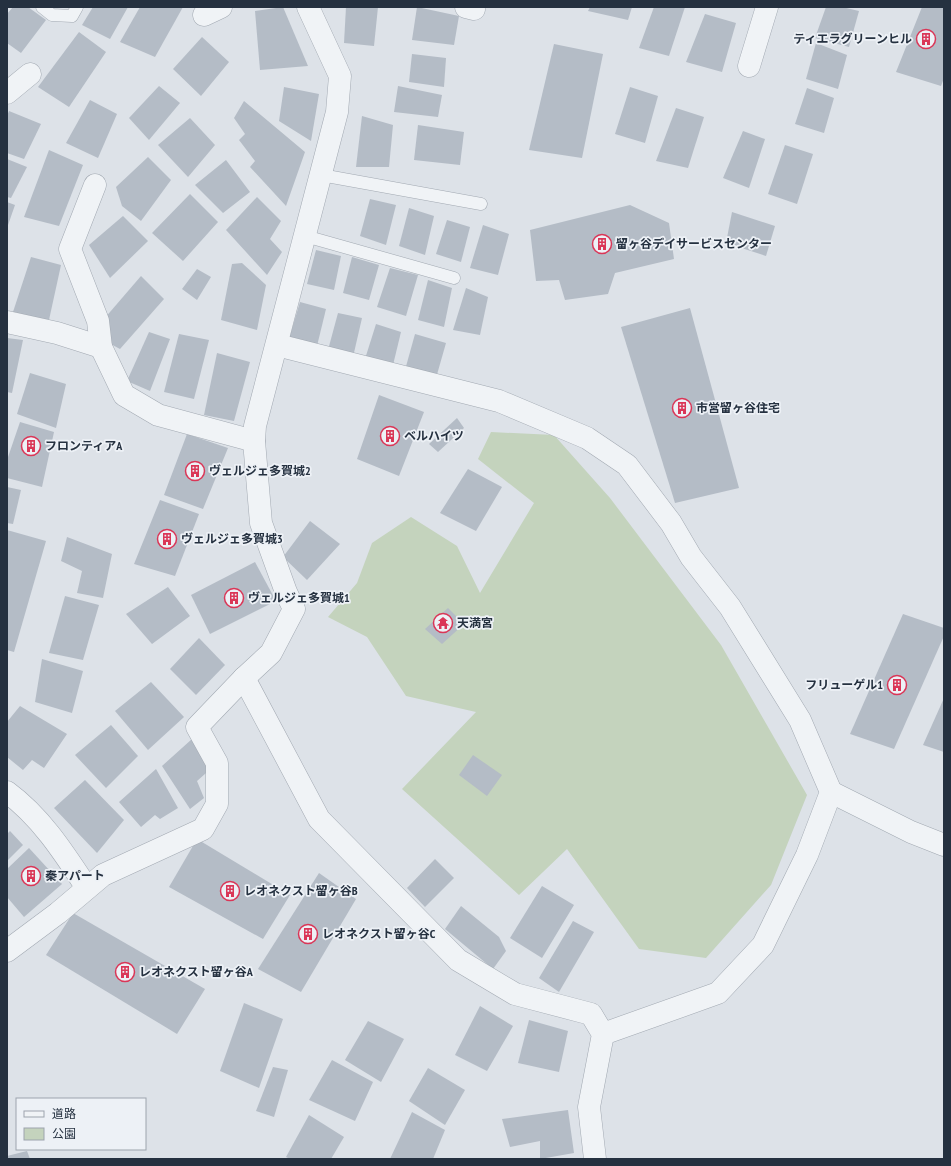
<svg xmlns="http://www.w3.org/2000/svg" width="951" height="1166" viewBox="0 0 951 1166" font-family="'PT Sans Narrow','Noto Sans JP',sans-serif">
	<rect width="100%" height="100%" fill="#dde2e8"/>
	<path fill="#c4d3bd" d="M 491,432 L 554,435 L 610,498 L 721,645 L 807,795 L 771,885 L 706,958 L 639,949 L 567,849 L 519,895 L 402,789 L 476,712 L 406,696 L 367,637 L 328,617 L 357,583 L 372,543 L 411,517 L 457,546 L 480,593 L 534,503 L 478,459 Z"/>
	<g fill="#b4bcc6">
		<path d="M 13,7 L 28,7 L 46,20 L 21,53 L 7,43 L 7,14 Z"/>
		<path d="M 93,7 L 128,7 L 110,39 L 82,25 Z"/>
		<path d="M 140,7 L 183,7 L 155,57 L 120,42 Z"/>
		<path d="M 283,7 L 308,66 L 260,70 L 255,11 Z"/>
		<path d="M 346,7 L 378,7 L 374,46 L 344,43 Z"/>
		<path d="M 417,7 L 459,16 L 454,45 L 412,40 Z"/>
		<path d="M 590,7 L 632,7 L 628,20 L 588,11 Z"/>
		<path d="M 654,7 L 685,7 L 669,56 L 639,48 Z"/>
		<path d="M 826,7 L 842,7 L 859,11 L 849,47 L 815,38 Z"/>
		<path d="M 922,7 L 944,7 L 944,78 L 941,86 L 896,72 Z"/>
		<path d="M 705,14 L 736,23 L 722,72 L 686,62 Z"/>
		<path d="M 79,32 L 106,52 L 69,107 L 38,87 Z"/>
		<path d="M 202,37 L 229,62 L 201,96 L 173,69 Z"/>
		<path d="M 816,43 L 847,55 L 838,89 L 806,79 Z"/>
		<path d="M 554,44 L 603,54 L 582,158 L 529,150 Z"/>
		<path d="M 412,54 L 446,58 L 444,87 L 409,82 Z"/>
		<path d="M 159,86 L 180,103 L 149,140 L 129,118 Z"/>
		<path d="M 398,86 L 442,95 L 438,117 L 394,112 Z"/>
		<path d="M 284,87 L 319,94 L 311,141 L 279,121 Z"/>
		<path d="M 630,87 L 658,96 L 645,143 L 615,134 Z"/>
		<path d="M 807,88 L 834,98 L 824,133 L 795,124 Z"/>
		<path d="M 90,100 L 117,114 L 98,158 L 66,143 Z"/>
		<path d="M 244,101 L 305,152 L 286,206 L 250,167 L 255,161 L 239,140 L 245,134 L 234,118 Z"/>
		<path d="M 676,108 L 704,117 L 688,168 L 656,161 Z"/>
		<path d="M 9,111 L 41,124 L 24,159 L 7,153 L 7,116 Z"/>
		<path d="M 362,116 L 393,125 L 389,167 L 356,167 Z"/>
		<path d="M 190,118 L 215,145 L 188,177 L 158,145 Z"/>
		<path d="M 418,125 L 464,132 L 460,165 L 414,160 Z"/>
		<path d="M 743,131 L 765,139 L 749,188 L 723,178 Z"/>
		<path d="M 785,145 L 813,154 L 797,204 L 768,194 Z"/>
		<path d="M 49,150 L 83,165 L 59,226 L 24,217 Z"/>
		<path d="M 148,157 L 171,180 L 141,221 L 122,206 L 116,187 Z"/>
		<path d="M 7,159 L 27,167 L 11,198 L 7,197 Z"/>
		<path d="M 226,160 L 250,192 L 223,213 L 195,185 Z"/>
		<path d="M 190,194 L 218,222 L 183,261 L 152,233 Z"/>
		<path d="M 257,197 L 281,221 L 270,239 L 282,252 L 267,275 L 226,230 Z"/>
		<path d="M 370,199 L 396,205 L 386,245 L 360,236 Z"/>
		<path d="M 7,202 L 15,205 L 7,228 Z"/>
		<path d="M 630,205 L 669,223 L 674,259 L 615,273 L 608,294 L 565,300 L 559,280 L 536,281 L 530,230 Z"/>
		<path d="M 409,208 L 434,216 L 425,255 L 399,246 Z"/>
		<path d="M 732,212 L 775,226 L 766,256 L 726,243 Z"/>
		<path d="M 123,216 L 148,241 L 110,278 L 89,245 Z"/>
		<path d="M 447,220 L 470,227 L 461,262 L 436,254 Z"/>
		<path d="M 483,225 L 509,234 L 498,275 L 470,268 Z"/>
		<path d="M 316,250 L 341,256 L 334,290 L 307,284 Z"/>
		<path d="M 31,257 L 61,265 L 49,320 L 13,312 Z"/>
		<path d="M 352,257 L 379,265 L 369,300 L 343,293 Z"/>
		<path d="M 242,263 L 266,285 L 257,330 L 221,320 L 232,264 Z"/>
		<path d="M 390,268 L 418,275 L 406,316 L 377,307 Z"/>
		<path d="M 197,269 L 211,277 L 197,300 L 182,289 Z"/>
		<path d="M 141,276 L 164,299 L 120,349 L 107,342 L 104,319 Z"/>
		<path d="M 428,280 L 452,288 L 444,327 L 418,320 Z"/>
		<path d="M 466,288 L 488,297 L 480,335 L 453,330 Z"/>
		<path d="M 300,302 L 326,309 L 317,346 L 289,339 Z"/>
		<path d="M 690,308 L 739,488 L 675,503 L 621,327 Z"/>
		<path d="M 338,313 L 362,318 L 353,357 L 328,350 Z"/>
		<path d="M 376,324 L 401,332 L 393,365 L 365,359 Z"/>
		<path d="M 149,332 L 170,339 L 150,391 L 127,381 Z"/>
		<path d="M 179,334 L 209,340 L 194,399 L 164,392 Z"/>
		<path d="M 415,334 L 446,343 L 436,378 L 405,370 Z"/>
		<path d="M 7,338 L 23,340 L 12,393 L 7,392 Z"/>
		<path d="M 217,353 L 250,362 L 234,421 L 204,415 Z"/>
		<path d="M 30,373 L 66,384 L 56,428 L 17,414 Z"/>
		<path d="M 379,395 L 424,412 L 399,476 L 357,459 Z"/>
		<path d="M 457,418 L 464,428 L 438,452 L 429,444 Z"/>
		<path d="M 20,422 L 54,432 L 42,487 L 7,478 L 7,460 Z"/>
		<path d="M 187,434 L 228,448 L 203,509 L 164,495 Z"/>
		<path d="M 468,469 L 502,487 L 476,531 L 440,513 Z"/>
		<path d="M 7,487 L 21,490 L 13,524 L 7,523 Z"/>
		<path d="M 160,500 L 199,514 L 175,576 L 134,564 Z"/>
		<path d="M 310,521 L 340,544 L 307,580 L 283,557 Z"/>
		<path d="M 7,530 L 46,541 L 14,652 L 7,650 Z"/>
		<path d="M 67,537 L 112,554 L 103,598 L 77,593 L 82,571 L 61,561 Z"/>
		<path d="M 255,562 L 276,601 L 210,634 L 191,595 Z"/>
		<path d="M 168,587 L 190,616 L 152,644 L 126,614 Z"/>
		<path d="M 65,596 L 99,605 L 83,660 L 49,653 Z"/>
		<path d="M 448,608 L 464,624 L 442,644 L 425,629 Z"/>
		<path d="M 903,614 L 944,628 L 944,636 L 894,749 L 850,734 Z"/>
		<path d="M 199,638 L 225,665 L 196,695 L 170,669 Z"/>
		<path d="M 42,659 L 83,671 L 72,713 L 35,702 Z"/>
		<path d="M 151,682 L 184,717 L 148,750 L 115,711 Z"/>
		<path d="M 944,698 L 944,752 L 923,745 Z"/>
		<path d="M 20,706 L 67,734 L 44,768 L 32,760 L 23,770 L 7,757 L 7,722 Z"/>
		<path d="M 111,725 L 138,756 L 106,788 L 75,755 Z"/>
		<path d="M 192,739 L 214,766 L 197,781 L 204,798 L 190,809 L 162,766 Z"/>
		<path d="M 473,755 L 502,775 L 487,796 L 459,775 Z"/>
		<path d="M 156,769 L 178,808 L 160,819 L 155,815 L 141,827 L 119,802 Z"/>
		<path d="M 85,780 L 124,820 L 97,853 L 54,808 Z"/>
		<path d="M 10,831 L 23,845 L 7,861 L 7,834 Z"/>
		<path d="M 197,839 L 290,895 L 263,939 L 169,887 Z"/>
		<path d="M 29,848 L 62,884 L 24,917 L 7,897 L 7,869 Z"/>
		<path d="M 435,859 L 454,878 L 425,907 L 407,888 Z"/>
		<path d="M 319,873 L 356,899 L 301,992 L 258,969 Z"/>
		<path d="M 542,886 L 574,905 L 542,958 L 510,938 Z"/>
		<path d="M 461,906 L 499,937 L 506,951 L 493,969 L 445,929 Z"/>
		<path d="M 73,913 L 205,989 L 177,1034 L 46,955 Z"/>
		<path d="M 573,921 L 594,932 L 559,992 L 539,978 Z"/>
		<path d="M 244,1003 L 283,1019 L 259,1088 L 220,1071 Z"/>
		<path d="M 480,1006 L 513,1026 L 487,1071 L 455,1055 Z"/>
		<path d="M 529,1020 L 568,1031 L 559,1072 L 518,1063 Z"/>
		<path d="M 368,1021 L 404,1039 L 381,1082 L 345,1060 Z"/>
		<path d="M 332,1060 L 373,1082 L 355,1121 L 309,1100 Z"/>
		<path d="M 273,1067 L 288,1070 L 274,1117 L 256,1111 Z"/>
		<path d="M 428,1068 L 465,1090 L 445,1125 L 409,1101 Z"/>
		<path d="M 568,1110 L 574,1153 L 540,1159 L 540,1141 L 510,1147 L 502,1119 Z"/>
		<path d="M 412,1112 L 445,1130 L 433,1159 L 390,1159 Z"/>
		<path d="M 309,1115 L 344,1137 L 331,1159 L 290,1159 L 286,1157 Z"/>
		<path d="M 27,1151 L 30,1159 L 7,1159 L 7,1156 Z"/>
	</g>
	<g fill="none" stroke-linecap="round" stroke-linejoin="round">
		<defs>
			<g id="service">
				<path d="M 42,7 L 52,15 L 72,16 L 77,7"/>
				<path d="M 321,175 L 481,204"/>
				<path d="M 305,236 L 454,278"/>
			</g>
			<g id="minor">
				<path d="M 466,7 L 474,9"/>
				<path d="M 204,15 L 221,7"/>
				<path d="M 749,66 L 767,7"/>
				<path d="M 7,93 L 30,74"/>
				<path d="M 95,185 L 70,249 L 98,321 L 101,347 L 124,395 L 158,415 L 254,441"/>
				<path d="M 7,322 L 57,333 L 101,347"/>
				<path d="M 277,345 L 499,401 L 587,438 L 627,465 L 671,523 L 691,557 L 730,607 L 800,720 L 831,792 L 807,855 L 763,945 L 718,993 L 603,1034"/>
				<path d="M 244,678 L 319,819 L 458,960 L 515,994 L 591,1014 L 603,1034 L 589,1107 L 595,1159"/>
				<path d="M 7,792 C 41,817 64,853 87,888"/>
				<path d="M 831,792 L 911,832 L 944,845"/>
				<path d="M 7,951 L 58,913 L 103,875 L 203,829 L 217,804 L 217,763 L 197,727 L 244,678 L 271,653 L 294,609 L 286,592 L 261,523 L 254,441 L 255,426 L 337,112 L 340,76 L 308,7"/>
			</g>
		</defs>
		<use href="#service" stroke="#a2a9b2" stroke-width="13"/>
		<use href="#minor" stroke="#a2a9b2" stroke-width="23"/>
		<use href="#service" stroke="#f0f3f6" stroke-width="12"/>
		<use href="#minor" stroke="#f0f3f6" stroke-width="22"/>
	</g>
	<defs>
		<symbol id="building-ring" viewBox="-11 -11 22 22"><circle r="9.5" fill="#edf1f6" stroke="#da3657" stroke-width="1.5"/><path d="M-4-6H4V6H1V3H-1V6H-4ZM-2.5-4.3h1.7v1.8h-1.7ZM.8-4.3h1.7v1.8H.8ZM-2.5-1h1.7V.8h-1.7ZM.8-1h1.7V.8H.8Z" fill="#da3657"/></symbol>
		<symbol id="temple-ring" viewBox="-11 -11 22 22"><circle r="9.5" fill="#edf1f6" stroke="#da3657" stroke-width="1.5"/><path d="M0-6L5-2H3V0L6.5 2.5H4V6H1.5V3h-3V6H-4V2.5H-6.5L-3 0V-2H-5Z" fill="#da3657"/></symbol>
	</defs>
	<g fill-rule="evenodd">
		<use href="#building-ring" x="915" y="28" width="22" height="22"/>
		<use href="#building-ring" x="591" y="233" width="22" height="22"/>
		<use href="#building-ring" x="671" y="397" width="22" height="22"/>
		<use href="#building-ring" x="379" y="425" width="22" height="22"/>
		<use href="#building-ring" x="20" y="435" width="22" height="22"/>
		<use href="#building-ring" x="184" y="460" width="22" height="22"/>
		<use href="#building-ring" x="156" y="528" width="22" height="22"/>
		<use href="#building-ring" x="223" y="587" width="22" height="22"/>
		<use href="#temple-ring" x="432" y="612" width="22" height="22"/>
		<use href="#building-ring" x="886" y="674" width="22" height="22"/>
		<use href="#building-ring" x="20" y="865" width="22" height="22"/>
		<use href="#building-ring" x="219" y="880" width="22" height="22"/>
		<use href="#building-ring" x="297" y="923" width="22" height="22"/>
		<use href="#building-ring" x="114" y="961" width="22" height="22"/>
	</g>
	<g text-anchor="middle" stroke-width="3.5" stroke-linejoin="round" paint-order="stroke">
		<g font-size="12" font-weight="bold" fill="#253140" stroke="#edf1f6" text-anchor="start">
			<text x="912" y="43" text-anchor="end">ティエラグリーンヒル</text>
			<text x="616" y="248">留ヶ谷デイサービスセンター</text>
			<text x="696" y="412">市営留ヶ谷住宅</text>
			<text x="404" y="440">ベルハイツ</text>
			<text x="45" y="450">フロンティアA</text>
			<text x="209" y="475">ヴェルジェ多賀城2</text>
			<text x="181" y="543">ヴェルジェ多賀城3</text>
			<text x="248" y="602">ヴェルジェ多賀城1</text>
			<text x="457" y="627">天満宮</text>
			<text x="883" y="689" text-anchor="end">フリューゲル1</text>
			<text x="45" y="880">秦アパート</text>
			<text x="244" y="895">レオネクスト留ヶ谷B</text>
			<text x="322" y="938">レオネクスト留ヶ谷C</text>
			<text x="139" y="976">レオネクスト留ヶ谷A</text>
		</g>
	</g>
	<rect width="951" height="1166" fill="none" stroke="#253140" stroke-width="16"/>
	<rect x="16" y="1098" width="130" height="52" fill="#edf1f6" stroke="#9da4ad"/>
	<rect x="24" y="1111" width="20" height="6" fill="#f0f3f6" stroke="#9da4ad"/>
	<text x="52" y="1118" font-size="12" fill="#253140">道路</text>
	<rect x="24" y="1128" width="20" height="12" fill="#c4d3bd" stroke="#9da4ad"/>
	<text x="52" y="1138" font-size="12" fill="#253140">公園</text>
</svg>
